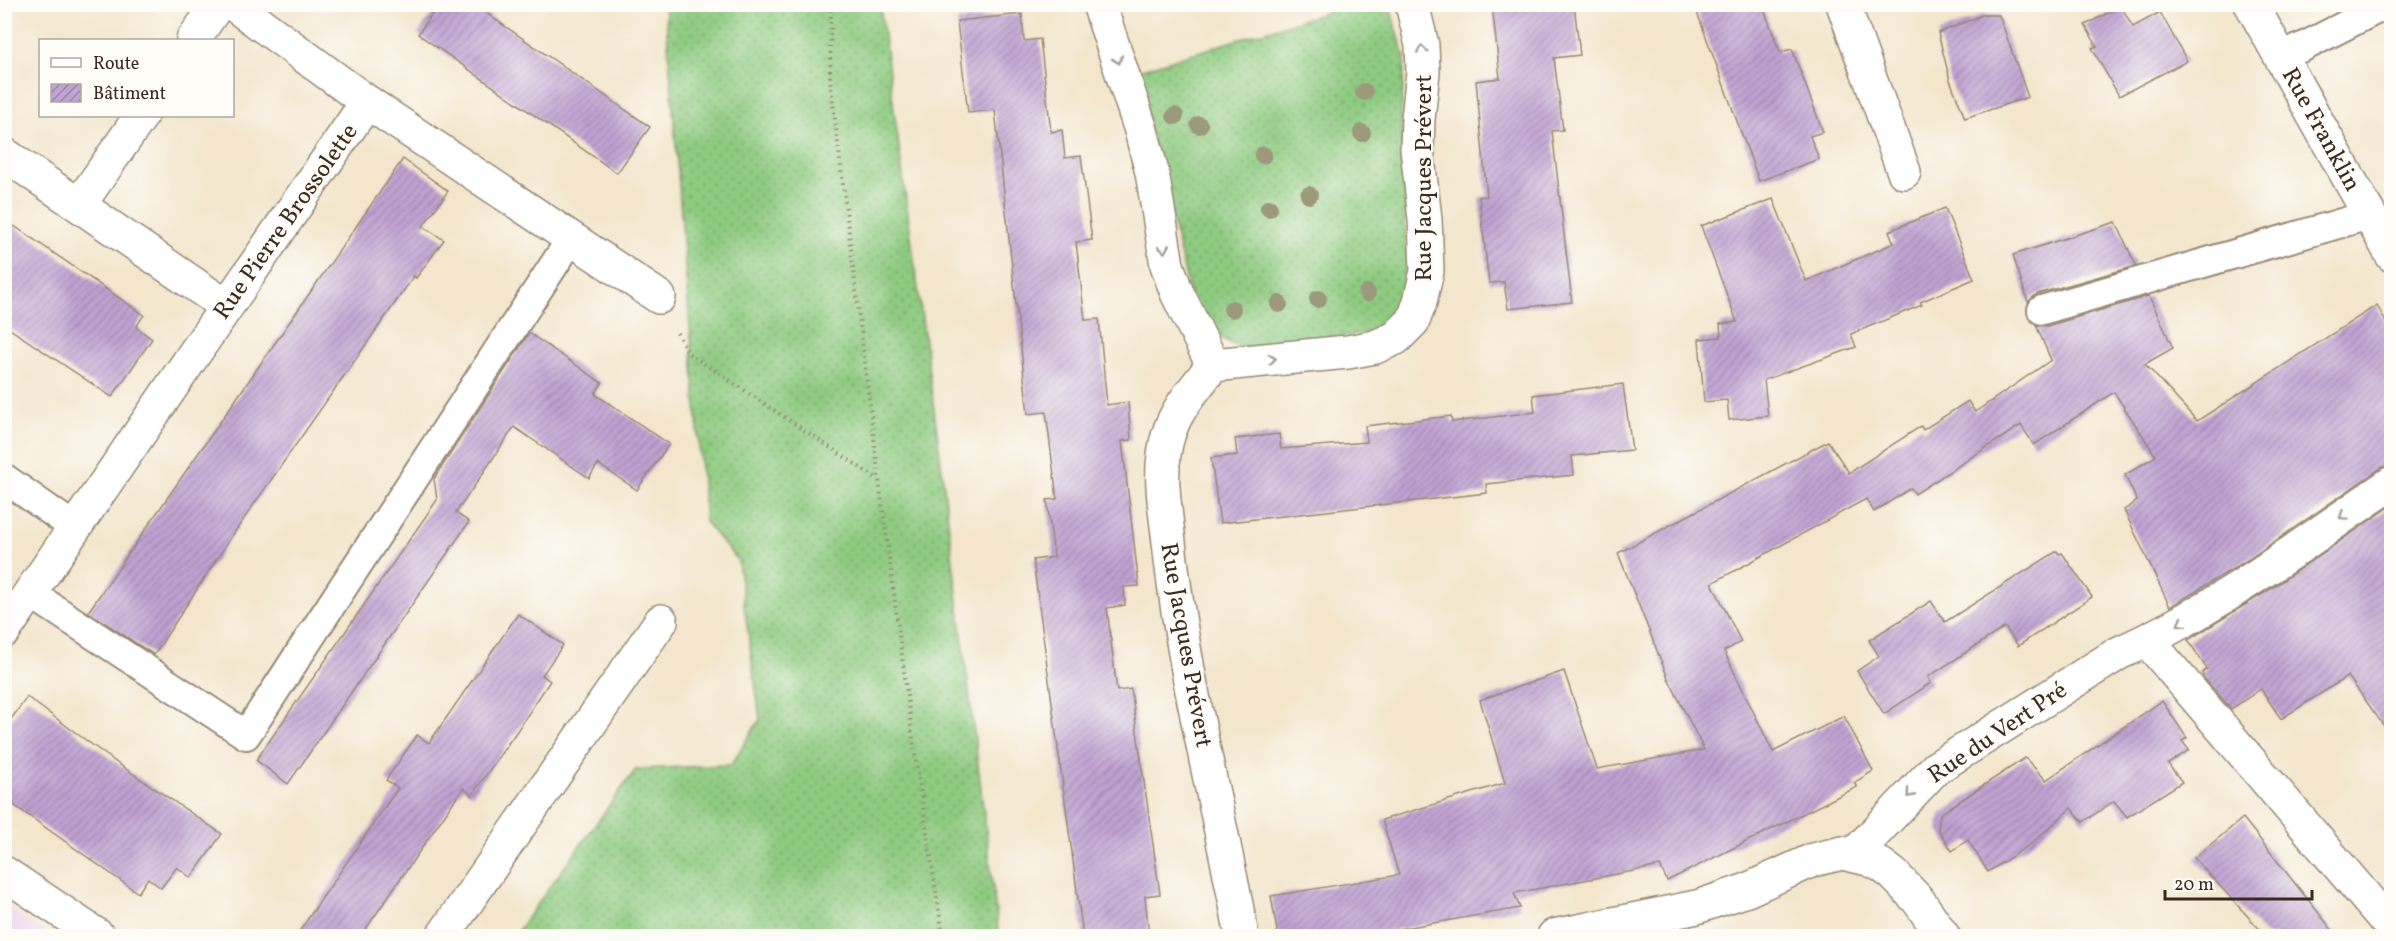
<svg xmlns="http://www.w3.org/2000/svg" width="2396" height="941" viewBox="0 0 2396 941" font-family="Vollkorn,serif">
	<defs>
		<pattern id="grass-dots" width="8" height="8" patternUnits="userSpaceOnUse" patternTransform="scale(1.5)"><rect width="8" height="8" fill="#8eca80"/><path d="M2 2h.1M6 6h.1" fill="none" stroke="#75a468" stroke-width="1.8" stroke-linecap="round"/></pattern>
		<pattern id="building-hatch" width="6" height="6" patternUnits="userSpaceOnUse" patternTransform="scale(1.5)"><rect width="6" height="6" fill="#bfa3d2"/><path d="M-1 1l2-2M0 6l6-6M5 7l2-2" fill="none" stroke="#9c85aa"/></pattern>
	</defs>
	<rect width="100%" height="100%" fill="#fdfcf7"/>
	<filter id="ink" filterUnits="userSpaceOnUse"><feTurbulence type="fractalNoise" baseFrequency=".0167" numOctaves="2"/><feDisplacementMap in="SourceGraphic" scale="12" xChannelSelector="R" yChannelSelector="G"/><feConvolveMatrix kernelMatrix="1 2 1 2 8 2 1 2 1" color-interpolation-filters="sRGB"/></filter>
	<filter id="wash" filterUnits="userSpaceOnUse"><feTurbulence type="fractalNoise" baseFrequency=".008" numOctaves="4" result="noise"/><feDisplacementMap in="SourceGraphic" scale="24" xChannelSelector="R" yChannelSelector="G"/><feGaussianBlur stdDeviation="1.35" result="paint"/><feColorMatrix in="noise" values="0 0 0 0 0 0 0 0 0 0 0 0 0 0 0 0 0 1.4 0 .05"/><feComposite in="paint" operator="in"/></filter>
	<g filter="url(#wash)">
		<rect width="100%" height="100%" fill="#f3e6cc"/>
		<path fill="#e8d2ee" d="M 5,905 L 50,936 L 5,936 Z"/>
		<g fill="url(#grass-dots)" stroke="#647a4f" stroke-width="1.5">
			<path d="M 665,5 L 880,5 L 938,439 L 999,936 L 514,936 L 636,769 L 731,765 L 760,719 L 738,561 L 705,522 Z"/>
			<path d="M 1350,5 L 1389,5 L 1405,57 L 1401,114 L 1407,260 L 1403,299 L 1389,319 L 1370,332 L 1259,350 L 1236,346 L 1213,333 L 1192,303 L 1136,71 Z"/>
		</g>
		<g id="blocks">
			<g fill="url(#building-hatch)">
				<path d="M 439,4 L 473,4 L 650,127 L 617,173 L 418,34 Z"/>
				<path d="M 1492,4 L 1574,4 L 1580,55 L 1554,58 L 1563,130 L 1552,131 L 1572,302 L 1508,309 L 1504,282 L 1489,283 L 1479,197 L 1487,196 L 1476,81 L 1500,78 Z"/>
				<path d="M 1694,4 L 1762,4 L 1780,52 L 1792,49 L 1823,132 L 1810,136 L 1819,159 L 1759,181 Z"/>
				<path d="M 2121,6 L 2133,27 L 2160,12 L 2187,61 L 2119,96 L 2092,48 L 2097,46 L 2085,25 Z"/>
				<path d="M 1022,14 L 1024,41 L 1040,39 L 1051,132 L 1062,130 L 1065,158 L 1081,156 L 1092,240 L 1076,242 L 1085,320 L 1099,319 L 1107,405 L 1128,402 L 1131,440 L 1122,441 L 1139,586 L 1124,587 L 1125,605 L 1107,608 L 1117,691 L 1131,689 L 1160,894 L 1145,896 L 1149,936 L 1083,936 L 1033,560 L 1054,557 L 1047,500 L 1057,499 L 1046,412 L 1028,414 L 995,110 L 968,113 L 957,21 Z"/>
				<path d="M 1982,15 L 1999,15 L 2028,97 L 1965,118 L 1950,80 L 1938,33 Z"/>
				<path d="M 403,159 L 448,191 L 423,226 L 444,240 L 416,278 L 414,276 L 229,540 L 154,655 L 88,612 Z"/>
				<path d="M 1773,199 L 1806,281 L 1894,243 L 1889,231 L 1945,208 L 1974,279 L 1920,302 L 1922,305 L 1851,334 L 1856,347 L 1764,380 L 1768,416 L 1729,420 L 1727,400 L 1704,402 L 1699,339 L 1721,337 L 1720,324 L 1737,322 L 1701,226 Z"/>
				<path d="M 4,219 L 144,315 L 136,327 L 152,339 L 112,397 L 4,325 Z"/>
				<path d="M 2116,222 L 2136,266 L 2037,294 L 2028,302 L 2013,255 Z"/>
				<path d="M 2149,296 L 2173,348 L 2145,364 L 2197,421 L 2377,305 L 2391,332 L 2391,464 L 2381,468 L 2249,559 L 2170,607 L 2124,510 L 2137,501 L 2125,475 L 2156,456 L 2114,392 L 2034,445 L 2021,425 L 1915,494 L 1911,488 L 1874,512 L 1866,499 L 1712,583 L 1741,642 L 1724,651 L 1773,752 L 1844,716 L 1873,771 L 1854,783 L 1857,787 L 1667,881 L 1660,866 L 1514,893 L 1520,908 L 1359,936 L 1278,936 L 1271,896 L 1399,875 L 1382,820 L 1505,783 L 1480,700 L 1564,671 L 1597,769 L 1704,750 L 1668,678 L 1618,553 L 1828,441 L 1849,473 L 1921,426 L 1923,430 L 1968,401 L 1975,412 L 2051,360 L 2036,325 L 2047,326 Z"/>
				<path d="M 529,333 L 602,383 L 595,394 L 669,444 L 637,490 L 598,464 L 589,478 L 514,427 L 456,513 L 469,522 L 288,784 L 256,760 L 437,500 L 434,479 Z"/>
				<path d="M 1623,384 L 1632,450 L 1572,456 L 1574,475 L 1486,484 L 1487,493 L 1220,523 L 1211,458 L 1237,455 L 1235,439 L 1279,434 L 1281,449 L 1367,442 L 1365,426 L 1451,416 L 1452,422 L 1535,412 L 1533,395 Z"/>
				<path d="M 2391,506 L 2391,736 L 2348,676 L 2281,719 L 2261,689 L 2231,709 L 2204,678 L 2202,673 L 2207,669 L 2188,640 L 2269,590 Z"/>
				<path d="M 2057,551 L 2059,554 L 2062,553 L 2092,597 L 2018,646 L 2005,627 L 1928,677 L 1931,683 L 1884,714 L 1857,671 L 1879,656 L 1869,640 L 1931,601 L 1945,622 Z"/>
				<path d="M 518,614 L 563,645 L 542,675 L 550,681 L 519,728 L 472,795 L 463,788 L 361,936 L 296,936 L 398,788 L 386,780 L 417,735 L 429,743 Z"/>
				<path d="M 27,697 L 117,763 L 222,834 L 191,878 L 177,867 L 161,888 L 148,878 L 138,893 L 4,798 L 4,729 Z"/>
				<path d="M 2162,701 L 2187,738 L 2182,741 L 2189,750 L 2168,764 L 2182,782 L 2127,817 L 2114,801 L 2083,822 L 2071,808 L 2031,844 L 1988,872 L 1968,840 L 1952,851 L 1938,829 L 1940,814 L 2025,758 L 2046,780 Z"/>
				<path d="M 2243,818 L 2337,936 L 2266,936 L 2194,858 Z"/>
			</g>
		</g>
	</g>
	<g filter="url(#ink)">
		<use href="#blocks" fill-opacity="0" stroke="#978875" stroke-width="1.5"/>
		<g fill="none" stroke-linecap="round" stroke-linejoin="round">
			<defs>
				<g id="service">
					<path d="M 2281,55 L 2303,47 L 2387,4"/>
					<path d="M 2042,310 L 2369,215"/>
					<path d="M 4,478 L 75,528"/>
					<path d="M 30,593 L 246,735 L 571,239"/>
				</g>
				<g id="minor">
					<path d="M 233,4 L 367,102"/>
					<path d="M 1099,4 L 1140,127 L 1152,172 L 1167,265 L 1177,293 L 1213,365"/>
					<path d="M 1843,4 L 1904,172"/>
					<path d="M 2251,4 L 2392,255"/>
					<path d="M 193,40 L 218,4"/>
					<path d="M 4,154 L 226,306"/>
					<path d="M 79,205 L 141,116"/>
					<path d="M 4,631 L 367,102 L 659,297"/>
					<path d="M 2148,641 L 2392,928"/>
					<path d="M 1854,855 L 1936,768 L 2119,653 C 2217,610 2303,543 2392,483"/>
					<path d="M 4,873 L 98,936"/>
					<path d="M 443,936 L 661,621"/>
					<path d="M 1242,936 C 1218,805 1183,675 1169,542 C 1165,507 1157,468 1169,433 C 1177,407 1197,386 1213,365 L 1348,352 L 1375,347 L 1396,338 L 1413,321 L 1420,302 L 1427,271 L 1425,219 L 1417,149 L 1418,119 L 1423,72 L 1422,45 L 1412,4"/>
					<path d="M 1554,936 L 1697,907 L 1747,890 L 1813,860 L 1842,853 L 1868,859 L 1881,865 L 1893,874 L 1918,900 L 1943,936"/>
				</g>
			</defs>
			<use href="#service" stroke="#978875" stroke-width="32"/>
			<use href="#minor" stroke="#978875" stroke-width="36"/>
			<g stroke="#978875" stroke-width="4" stroke-dasharray="1.5 4.5" stroke-linecap="butt">
				<path d="M 831,4 L 830,78 L 879,480 L 914,748 L 943,936"/>
				<path d="M 677,333 L 688,353 L 879,480"/>
			</g>
			<use href="#service" stroke="#fff" stroke-width="28"/>
			<use href="#minor" stroke="#fff" stroke-width="33"/>
		</g>
		<g fill="#9c997c">
			<circle cx="1364" cy="92" r="9"/>
			<circle cx="1175" cy="116" r="9"/>
			<circle cx="1199" cy="125" r="9"/>
			<circle cx="1362" cy="133" r="9"/>
			<circle cx="1263" cy="155" r="9"/>
			<circle cx="1309" cy="195" r="9"/>
			<circle cx="1269" cy="208" r="9"/>
			<circle cx="1367" cy="293" r="9"/>
			<circle cx="1318" cy="299" r="9"/>
			<circle cx="1279" cy="304" r="9"/>
			<circle cx="1232" cy="309" r="9"/>
		</g>
		<defs><path id="oneway-chevron" d="M-2-3.5L2.5 0L-2 3.5" fill="none" stroke-width="1.6" stroke-linecap="round" stroke-linejoin="round" transform="scale(1.5)"/></defs>
		<g stroke="#a79f9a">
			<use href="#oneway-chevron" transform="translate(1422 49) rotate(-96)"/>
			<use href="#oneway-chevron" transform="translate(1118 60) rotate(71)"/>
			<use href="#oneway-chevron" transform="translate(1164 249) rotate(81)"/>
			<use href="#oneway-chevron" transform="translate(1272 359) rotate(-6)"/>
			<use href="#oneway-chevron" transform="translate(2343 516) rotate(146)"/>
			<use href="#oneway-chevron" transform="translate(2181 623) rotate(151)"/>
			<use href="#oneway-chevron" transform="translate(1910 794) rotate(132)"/>
		</g>
	</g>
	<g text-anchor="middle" stroke-width="4.5" stroke-linejoin="round" paint-order="stroke">
		<g font-size="24" fill="#3b2a1e" stroke="#fdfcf7">
			<text transform="translate(2322 129) rotate(61)" y="8">Rue Franklin</text>
			<text transform="translate(1423 178) rotate(-90)" y="8">Rue Jacques Prévert</text>
			<text transform="translate(285 221) rotate(-55)" y="8">Rue Pierre Brossolette</text>
			<text transform="translate(1187 645) rotate(80)" y="8">Rue Jacques Prévert</text>
			<text transform="translate(1997 732) rotate(-34)" y="8">Rue du Vert Pré</text>
		</g>
	</g>
	<rect width="2396" height="941" fill="none" stroke="#fdfcf7" stroke-width="24"/>
	<rect x="39" y="39" width="195" height="78" fill="#fdfcf7" stroke="#afa8a0" stroke-width="1.5"/>
	<rect x="51" y="58" width="30" height="9" fill="#ffffff" stroke="#afa8a0" stroke-width="1.5"/>
	<text x="93" y="69" font-size="18" fill="#3b2a1e">Route</text>
	<rect x="51" y="84" width="30" height="18" fill="url(#building-hatch)" stroke="#afa8a0" stroke-width="1.5"/>
	<text x="93" y="99" font-size="18" fill="#3b2a1e">Bâtiment</text>
	<path d="M2165 890v9h147v-9" fill="none" stroke="#3b2a1e" stroke-width="3"/>
	<text x="2174" y="890" font-size="18" fill="#3b2a1e" stroke="#fdfcf7" stroke-width="4.5" paint-order="stroke">20 m</text>
</svg>
